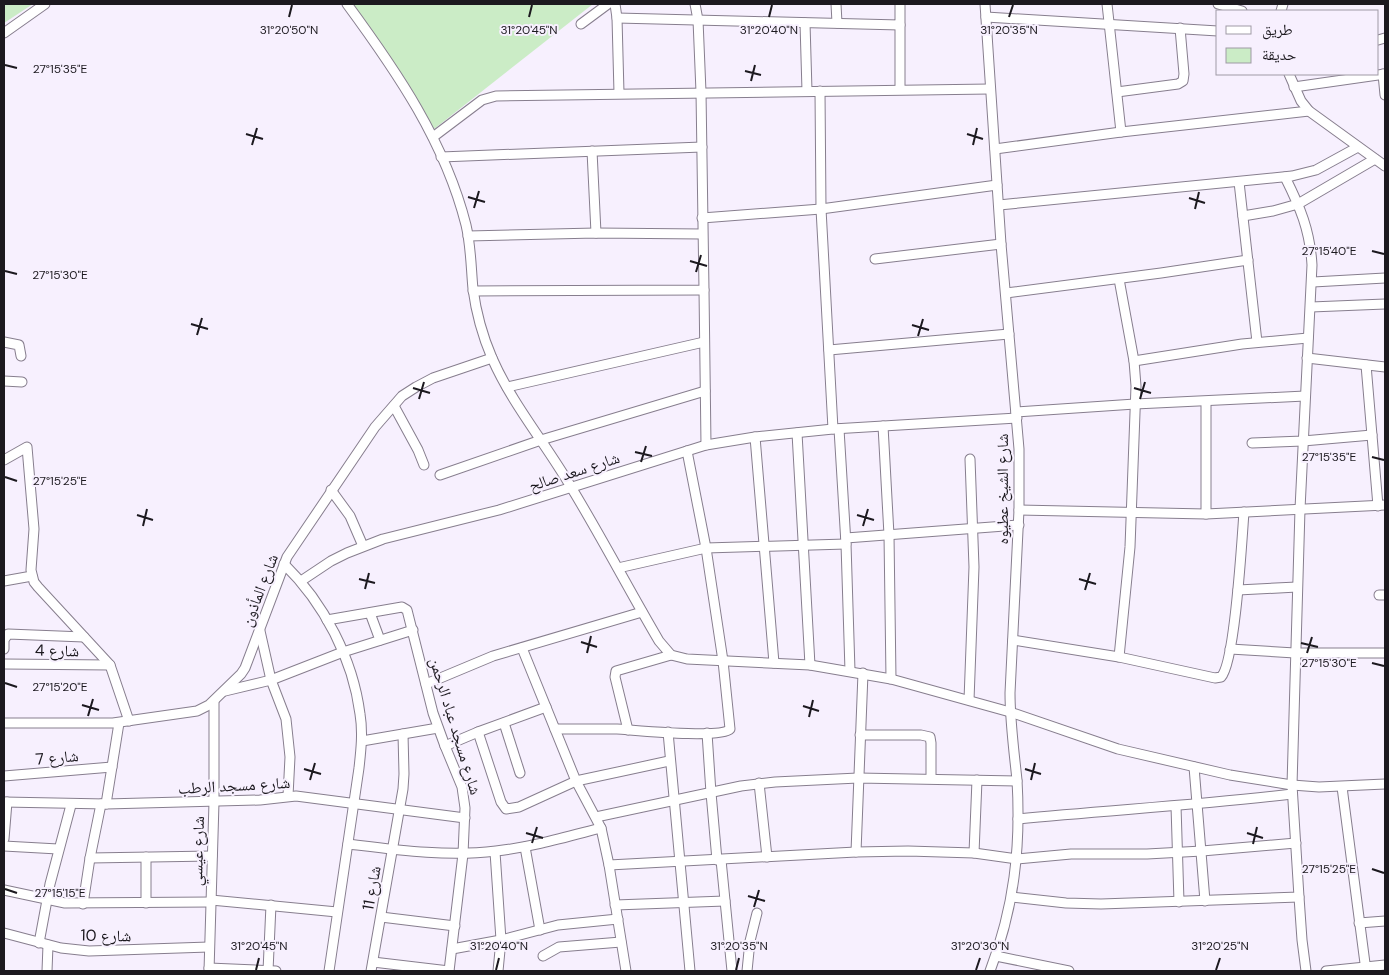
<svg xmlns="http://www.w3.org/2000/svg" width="1389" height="975" viewBox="0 0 1389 975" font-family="'DM Sans','Noto Naskh Arabic',sans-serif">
	<rect width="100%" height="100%" fill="#f7f0fe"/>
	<g fill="#cbecc6">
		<path d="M 4,4 L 33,4 L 4,23 Z"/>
		<path d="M 349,4 L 593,4 L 429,133 Z"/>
	</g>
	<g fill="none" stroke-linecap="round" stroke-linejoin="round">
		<defs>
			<g id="street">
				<path d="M 347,4 C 397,72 445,142 466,225 C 471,246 471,268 473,289 C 476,312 483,337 492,358 C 512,404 546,444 571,487 C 602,538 629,590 659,641 L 671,655 L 687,659 L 810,665 L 891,679 L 1010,712 L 1118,749 L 1230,775 L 1292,785 L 1319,787 L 1385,784"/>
				<path d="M 615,4 L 617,18 L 619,93"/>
				<path d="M 836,4 L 837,23"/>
				<path d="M 985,4 L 1001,244 L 1019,449 L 1019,510 L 1010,693 C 1010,722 1014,751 1017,780 C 1021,848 1014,908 990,971"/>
				<path d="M 1107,4 L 1121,132"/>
				<path d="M 1218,4 L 1242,11"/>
				<path d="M 1281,11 L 1283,4"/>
				<path d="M 986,17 L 1218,31"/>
				<path d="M 617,18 L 900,25 L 900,4"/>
				<path d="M 805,23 L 807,91"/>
				<path d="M 581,24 L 608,4"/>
				<path d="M 4,33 L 45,4"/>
				<path d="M 1378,40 L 1385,38"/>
				<path d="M 1289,74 L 1301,101 L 1309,111 L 1385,166"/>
				<path d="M 1383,74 L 1385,95"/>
				<path d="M 1294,87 L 1385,74"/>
				<path d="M 900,89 L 900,25"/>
				<path d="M 820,91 L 821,209 L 833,429"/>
				<path d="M 1117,92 L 1178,84 L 1183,81 L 1184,74 L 1180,28"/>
				<path d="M 433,137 L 482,100 L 496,96 L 990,89"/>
				<path d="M 995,149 L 1121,132 L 1309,111"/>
				<path d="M 592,151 L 596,233"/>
				<path d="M 441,157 L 702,147"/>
				<path d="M 1239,182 L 1257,342"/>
				<path d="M 999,205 L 1292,176 L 1316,170 L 1358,147"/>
				<path d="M 1243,216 L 1273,211 L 1298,204 L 1375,159"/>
				<path d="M 702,218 L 821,209 L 997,185"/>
				<path d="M 468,236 L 596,233 L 702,234"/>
				<path d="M 875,259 L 1001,244"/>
				<path d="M 1119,279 L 1134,361 L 1136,386 L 1130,547 L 1119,657"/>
				<path d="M 1313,282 L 1385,278"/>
				<path d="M 704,290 L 706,445"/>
				<path d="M 473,291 L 704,290 L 701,92 L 698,20 L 695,4"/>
				<path d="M 1006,293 L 1161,273 L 1248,260"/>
				<path d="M 1311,307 L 1385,304"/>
				<path d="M 4,342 L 19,345 L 21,356"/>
				<path d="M 829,350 L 1009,334"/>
				<path d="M 1307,358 L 1385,367"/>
				<path d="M 1134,361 L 1242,344 L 1308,338"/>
				<path d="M 1366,365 L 1378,506"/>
				<path d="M 4,381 L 22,382"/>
				<path d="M 507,387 L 704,342"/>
				<path d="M 1206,402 L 1206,514"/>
				<path d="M 394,406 L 418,450 L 424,465"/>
				<path d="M 1016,412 L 1135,404 L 1305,396"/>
				<path d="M 883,426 L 889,535 L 891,679"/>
				<path d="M 839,429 L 846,544 L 850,671"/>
				<path d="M 797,433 L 810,665"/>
				<path d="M 755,437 L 774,663"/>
				<path d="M 1252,443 L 1303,441 L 1372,435"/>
				<path d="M 4,460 L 27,447 L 34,529 L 31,570 L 34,582 L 38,587 L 110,665 L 129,721"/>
				<path d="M 440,475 L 541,440 L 705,391"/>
				<path d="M 331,490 L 350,516 L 363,546"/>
				<path d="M 1019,510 L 1206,514 L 1385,505"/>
				<path d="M 846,538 L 1019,525"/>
				<path d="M 284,564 C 324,603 353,659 360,714 C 363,732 361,750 359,768 L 329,971"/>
				<path d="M 618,568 L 706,548 L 846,544"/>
				<path d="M 4,581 L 32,576"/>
				<path d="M 301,581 L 331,561 L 347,553 L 383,539 L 499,510 L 706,445 L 755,437 L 833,429 L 1017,418"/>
				<path d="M 1238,590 L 1297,587"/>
				<path d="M 1379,595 L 1385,595"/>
				<path d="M 370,613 L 380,640"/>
				<path d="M 327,620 L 402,607 L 407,610 L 433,713 L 445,746 L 462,787 L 465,808 L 463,854 L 449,971"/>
				<path d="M 260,631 L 271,680 L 286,719 L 290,757 L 288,796"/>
				<path d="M 1013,640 L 1119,657 L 1215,678 L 1221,677 C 1235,663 1242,538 1244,512"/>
				<path d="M 522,648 L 576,781 L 601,828 L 609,865 L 626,971"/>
				<path d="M 4,649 L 4,640 L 8,634 L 84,637"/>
				<path d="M 1230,649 L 1295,653 L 1385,653"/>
				<path d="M 4,664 L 110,665"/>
				<path d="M 426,684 L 493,656 L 642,612"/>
				<path d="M 225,691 L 271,680 L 343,652 L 413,630"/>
				<path d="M 969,700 L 974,567 L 970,459"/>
				<path d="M 4,723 L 113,723 L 197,711 L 209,705 L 241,674 L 245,668 L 287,557 L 375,427 L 402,396 L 416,387 L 433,378 L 492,358"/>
				<path d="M 504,723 L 520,773"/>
				<path d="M 555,729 C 576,729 596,729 617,729 C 634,730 721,739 730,729 L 723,661 L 706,548 L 687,451"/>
				<path d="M 628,730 L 615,677 L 616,671 L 671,655"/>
				<path d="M 478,732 L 501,802 L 506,809 L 519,807 L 576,781 L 669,761"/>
				<path d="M 668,732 L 690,971"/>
				<path d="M 707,733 L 711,793 L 717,860"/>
				<path d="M 860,735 L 921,735 L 930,737 L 931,743 L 931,778"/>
				<path d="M 362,741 L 438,728"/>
				<path d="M 445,746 L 478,732 L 546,707"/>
				<path d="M 1194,767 L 1205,901"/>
				<path d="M 4,776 L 112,767"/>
				<path d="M 759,783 L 767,857"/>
				<path d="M 1342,787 L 1366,971"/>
				<path d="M 4,802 L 106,804 L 260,800 L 296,796 L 465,818"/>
				<path d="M 106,804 L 119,723"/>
				<path d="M 1176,806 L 1179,902"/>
				<path d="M 596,817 L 741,786 L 775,782 L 858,778 L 1017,781"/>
				<path d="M 1018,819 C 1109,810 1201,805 1292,794"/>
				<path d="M 4,839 L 7,802"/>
				<path d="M 348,844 C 397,850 447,857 496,851 C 532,847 566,837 601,828"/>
				<path d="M 4,846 L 58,849"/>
				<path d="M 525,847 L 540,930"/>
				<path d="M 495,852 L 501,940 L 498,971"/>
				<path d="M 856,852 L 863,673"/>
				<path d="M 974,853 L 977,780"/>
				<path d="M 90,858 L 212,856"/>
				<path d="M 721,860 L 732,971"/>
				<path d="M 609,865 L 856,852 L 908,851 L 974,853 L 1017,859 L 1071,854 L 1147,854 L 1202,851 L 1296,843"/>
				<path d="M 4,890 L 65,903 L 211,902"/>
				<path d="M 1012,897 L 1066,903 L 1101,904 L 1299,897 L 1292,785 L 1300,509 L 1312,265 C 1310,230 1300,207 1285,177"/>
				<path d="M 1299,897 L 1302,940 L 1306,971"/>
				<path d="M 211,900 L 337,912"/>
				<path d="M 146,903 L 146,857"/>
				<path d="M 83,904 L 90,858 L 101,804"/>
				<path d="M 615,905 L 725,901"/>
				<path d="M 381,917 L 455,926"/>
				<path d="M 1359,923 L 1385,921"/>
				<path d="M 4,933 L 61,948 L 89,951 L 209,947"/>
				<path d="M 39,943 L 50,884 L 71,805"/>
				<path d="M 452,949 L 501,940 L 558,925 L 618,919"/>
				<path d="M 543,956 L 559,947 L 621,942"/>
				<path d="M 996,956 L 1069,971"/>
				<path d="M 373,962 L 449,971"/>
				<path d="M 209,968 L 276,971"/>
				<path d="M 47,971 L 48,945"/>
				<path d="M 209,971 L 214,802 L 214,701"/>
				<path d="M 268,971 L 271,905"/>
				<path d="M 371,971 L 403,789 L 404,774 L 403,734"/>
				<path d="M 747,971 L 750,941 L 757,913"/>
				<path d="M 1326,971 L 1385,965"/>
			</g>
		</defs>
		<use href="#street" stroke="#877e8e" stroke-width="11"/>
		<use href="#street" stroke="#fff" stroke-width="9"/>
	</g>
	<path fill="none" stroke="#1c191f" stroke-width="2" d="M 289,17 L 292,5M 529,17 L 532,5M 769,17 L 772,5M 1009,17 L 1013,5M 5,65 L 17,68M 745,71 L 761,75M 751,81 L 755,65M 246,134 L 263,139M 967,134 L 983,139M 252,145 L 257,128M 973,145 L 977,128M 468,197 L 485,202M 1189,198 L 1205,203M 474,208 L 479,191M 1195,209 L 1199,192M 1372,251 L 1384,254M 690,261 L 707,266M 5,271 L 17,274M 696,272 L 701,255M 191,324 L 208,329M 912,325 L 929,330M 197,335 L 202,318M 918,336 L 923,319M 413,388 L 430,393M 1134,388 L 1151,393M 419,399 L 424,382M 1140,399 L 1145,382M 635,452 L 652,456M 1372,457 L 1384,460M 641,462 L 646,446M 5,477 L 17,481M 137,515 L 153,520M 857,515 L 874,520M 143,526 L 147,509M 863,526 L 868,509M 359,579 L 375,583M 1079,579 L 1096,584M 365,589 L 369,573M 1085,590 L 1090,573M 581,642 L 597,647M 1301,643 L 1318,647M 587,653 L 591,636M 1307,653 L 1312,637M 1372,663 L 1384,666M 5,683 L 17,687M 82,705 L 99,710M 803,706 L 819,711M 88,716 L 93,699M 809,717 L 813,700M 304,769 L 321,774M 1025,769 L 1041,774M 310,780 L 315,763M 1031,780 L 1035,763M 526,833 L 543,838M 1247,833 L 1263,838M 532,843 L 537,827M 1253,844 L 1257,827M 1372,869 L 1384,873M 5,889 L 17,893M 748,896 L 765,901M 754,907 L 759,890M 256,970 L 259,958M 496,970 L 499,958M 736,970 L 739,958M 976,970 L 980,958M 1216,970 L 1220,958"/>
	<g text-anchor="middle" stroke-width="4" stroke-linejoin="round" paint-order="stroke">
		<g font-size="16" fill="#1c191f" stroke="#f7f0fe">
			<text transform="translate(574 471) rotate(-18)" y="6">شارع سعد صالح</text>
			<text transform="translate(1002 489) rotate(-90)" y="6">شارع الشيخ عطيوه</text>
			<text transform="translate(259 590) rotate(-69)" y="6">شارع المأذون</text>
			<text transform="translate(57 650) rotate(1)" y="6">شارع 4</text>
			<text transform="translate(456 726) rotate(73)" y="6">شارع مسجد عباد الرحمن</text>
			<text transform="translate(57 757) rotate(-5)" y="6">شارع 7</text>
			<text transform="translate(234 785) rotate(-3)" y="6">شارع مسجد الرطب</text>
			<text transform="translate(197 851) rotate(-88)" y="6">شارع عيسي</text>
			<text transform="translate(371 888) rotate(-80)" y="6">شارع 11</text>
			<text transform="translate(106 935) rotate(1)" y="6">شارع 10</text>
		</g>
	</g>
	<g font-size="12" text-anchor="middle" fill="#1c191f" stroke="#f7f0fe" stroke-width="4" stroke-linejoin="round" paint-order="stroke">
		<text x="289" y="34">31°20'50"N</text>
		<text x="529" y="34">31°20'45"N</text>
		<text x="769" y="34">31°20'40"N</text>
		<text x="1009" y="34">31°20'35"N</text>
		<text x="60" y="73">27°15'35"E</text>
		<text x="1329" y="255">27°15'40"E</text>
		<text x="60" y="279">27°15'30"E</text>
		<text x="1329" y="461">27°15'35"E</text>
		<text x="60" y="485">27°15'25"E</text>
		<text x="1329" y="667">27°15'30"E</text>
		<text x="60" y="691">27°15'20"E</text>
		<text x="1329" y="873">27°15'25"E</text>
		<text x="60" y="897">27°15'15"E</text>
		<text x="259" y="950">31°20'45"N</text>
		<text x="499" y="950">31°20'40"N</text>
		<text x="739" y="950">31°20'35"N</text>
		<text x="980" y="950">31°20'30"N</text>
		<text x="1220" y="950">31°20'25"N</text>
	</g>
	<rect width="1389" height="975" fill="none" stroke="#1c191f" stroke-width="10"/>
	<rect x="1216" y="10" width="162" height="65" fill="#f7f0fe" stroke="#9f9aa5"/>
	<rect x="1226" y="26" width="25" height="8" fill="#ffffff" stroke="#9f9aa5"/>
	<text x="1262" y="35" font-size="15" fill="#1c191f">طريق</text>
	<rect x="1226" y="48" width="25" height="15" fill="#cbecc6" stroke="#9f9aa5"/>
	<text x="1262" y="60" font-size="15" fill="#1c191f">حديقة</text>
</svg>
